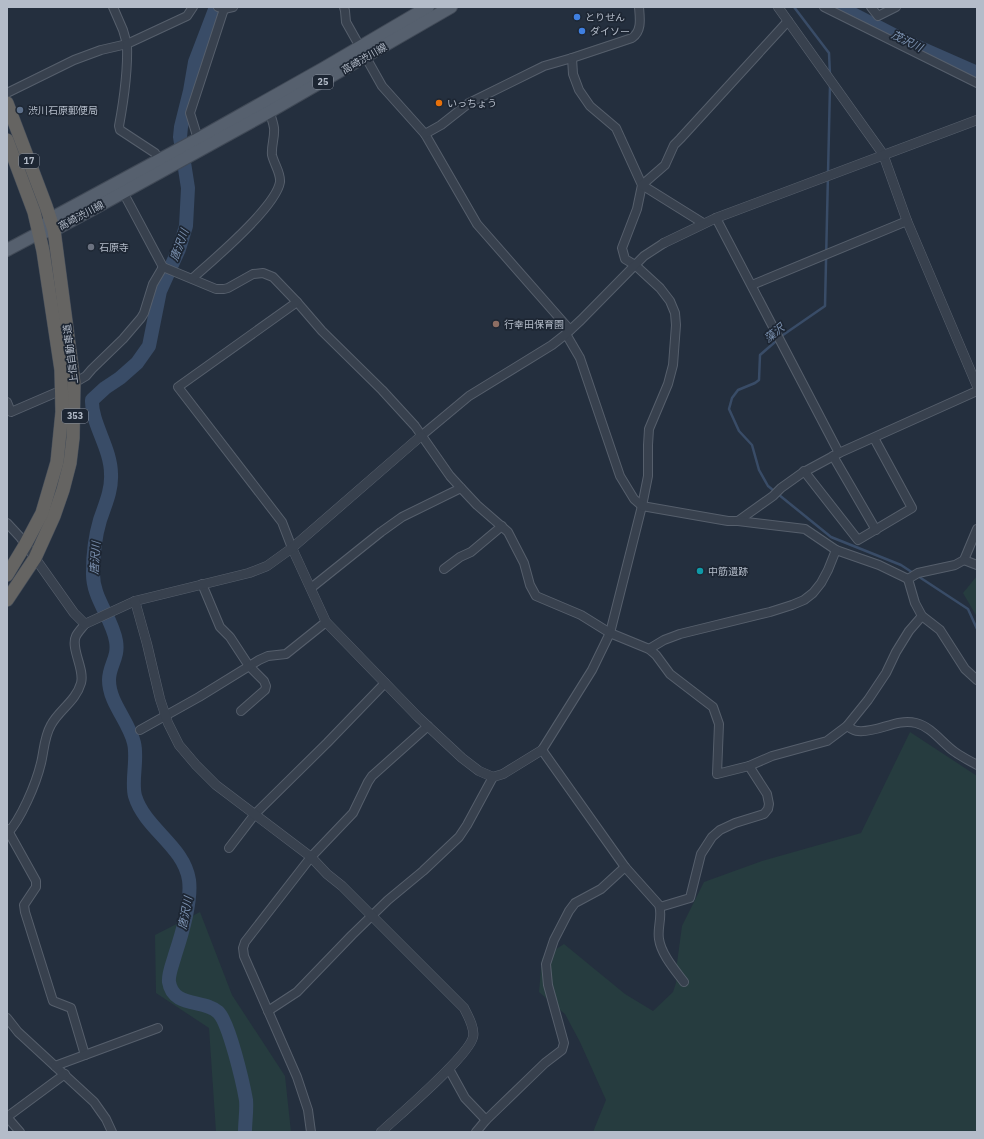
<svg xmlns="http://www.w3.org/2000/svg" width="984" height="1139" viewBox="0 0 984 1139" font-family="'IBM Plex Sans','Noto Sans JP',sans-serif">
	<rect width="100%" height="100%" fill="#242f3e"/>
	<g fill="#263c3f">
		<path d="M 977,576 L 977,617 L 963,593 Z"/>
		<path d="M 910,732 L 977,776 L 977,1132 L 593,1132 L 606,1100 L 580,1042 L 565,1014 L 539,992 L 542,958 L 564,944 L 625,994 L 653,1011 L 673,992 L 676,983 L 677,963 L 682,926 L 704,882 L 762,861 L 861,833 Z"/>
		<path d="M 200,912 L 232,995 L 285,1076 L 291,1132 L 216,1132 L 209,1028 L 156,993 L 155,935 Z"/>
	</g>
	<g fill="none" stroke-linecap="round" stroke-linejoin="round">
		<g stroke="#394c67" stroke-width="2.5">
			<path d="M 794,7 L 829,53 L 830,75"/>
			<path d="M 830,86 L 825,306 L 783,335 L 760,355 L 759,380 L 755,383 L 738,390 L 732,398 L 729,409 L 739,431 L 752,445 L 759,470 L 768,486 L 831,537 L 901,565 L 968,609 L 977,629"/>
		</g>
		<g stroke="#394c67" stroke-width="14">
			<path d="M 216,7 L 195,62 L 190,91 L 181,127 L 180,137 L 188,188 L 186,226 L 179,249 L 160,291 L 149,346 L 137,363 L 120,378 L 105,388 L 92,400 C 91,423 111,448 111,474 C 112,490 105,505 100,520 C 95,537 93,555 93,572 C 92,598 112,617 116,641 C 119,658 109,665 109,680 C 109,703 129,721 134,743 C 138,759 131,781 135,796 C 145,829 184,846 189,880 C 192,902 182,934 175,955 C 173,963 168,974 169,982 C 173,1008 204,999 218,1012 C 229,1022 243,1083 246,1100 C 247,1110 245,1121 245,1132"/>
			<path d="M 839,7 L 911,44 L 977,73"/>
		</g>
		<defs>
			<g id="minor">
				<path d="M 218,7 L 224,9 L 233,7"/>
				<path d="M 344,7 L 345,11 L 346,22 L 382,86 L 425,134 L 477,224 L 570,330"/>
				<path d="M 824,7 L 977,83"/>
				<path d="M 871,7 L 878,16 L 896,7"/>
				<path d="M 572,58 L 573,74 L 579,90 L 590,106 L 616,128 L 642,185 L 637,209 L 622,248 L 625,259 L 635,265 L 660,288 L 670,301 L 675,313 L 676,325 L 673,365 L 668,384 L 649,429 L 648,445 L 648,476 L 642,506 L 610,633 L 592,670 L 542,750 L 625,867 L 659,905 C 663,916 657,927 659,939 C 661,954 675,970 684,982"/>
				<path d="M 7,93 L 74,60 L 101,50 L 127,44 L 123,30 L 113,7"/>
				<path d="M 425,134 L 441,125 L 469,103 L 544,66 L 572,58 L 632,38 C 642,31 640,19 639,7"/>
				<path d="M 198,139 L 190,113 L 224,9"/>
				<path d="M 159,160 L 155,153 L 120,130 L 119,126 C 124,99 128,71 127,44 L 187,16 L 193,7"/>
				<path d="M 123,192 L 163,267 L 216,289 L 224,289 L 228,288 L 253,274 L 263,273 L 273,277 L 297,302 L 322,331 L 382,390 L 415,426 L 450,476 L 461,488 L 477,505 L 508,532 L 524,563 L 530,585 L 536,596 L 581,615 L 610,633 L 649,649 L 656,655 L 670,674 L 713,707 L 719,724 L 717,774 L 749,766 L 767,794 L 769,804 L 768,809 L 764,814 L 735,823 L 720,830 L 712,837 L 701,854 L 690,898 L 660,907"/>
				<path d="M 716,218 L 839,453"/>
				<path d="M 703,223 L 642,185 L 665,165 L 674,145 L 680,139 L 788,21"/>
				<path d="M 193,278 C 213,260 276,207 280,182 C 281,173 274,164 272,155 C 271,146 275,137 274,128 C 273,121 270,115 269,108"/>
				<path d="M 752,285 L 907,221"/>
				<path d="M 566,334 L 580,358 L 620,476 L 634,499 L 642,506 L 728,521 L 738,521 L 773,496 L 781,488 L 802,473 L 839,453 L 977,391"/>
				<path d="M 7,402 L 11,412 L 62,390 L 86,376 L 92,369 L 123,339 L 141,318 L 144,313 L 153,284 L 163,267"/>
				<path d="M 421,436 L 469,396 L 552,345 L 566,334 L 581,320 L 644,256 L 664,243"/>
				<path d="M 833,456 L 876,530"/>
				<path d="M 804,471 L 858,540 L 912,508 L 874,438"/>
				<path d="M 738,521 L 805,529 L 836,550 L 879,565 L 908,579"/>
				<path d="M 7,523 L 20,537 L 35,558"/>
				<path d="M 977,529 L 964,560 L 955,565 L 918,573 L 908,579 L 915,603 L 922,616 L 940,630 L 965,669 L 977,680"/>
				<path d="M 292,548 L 282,522 L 178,387 L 297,302"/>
				<path d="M 964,560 L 977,565"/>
				<path d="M 444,569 L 460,557 L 471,552 L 502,526"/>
				<path d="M 202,584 L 220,627 L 230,637 L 249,666 L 264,681 L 266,686 L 265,690 L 241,711"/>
				<path d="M 311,588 L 381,532 L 402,517 L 461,488"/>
				<path d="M 649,649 L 664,640 L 680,634 L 770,612 L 792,605 L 804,600 L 813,593 L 821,583 L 828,570 L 836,550"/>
				<path d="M 847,726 C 850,728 854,731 858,731 C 878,733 896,718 916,723 C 932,727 942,743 955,752 C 962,757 970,761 977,765"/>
				<path d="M 140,730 L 199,697 L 259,660 L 268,656 L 286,654 L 326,622"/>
				<path d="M 749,766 L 772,756 L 827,741 L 847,726 L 868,700 L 886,673 L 896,652 L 909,631 L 922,616"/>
				<path d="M 7,829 L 36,881 L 36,887 L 24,905 L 25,912 L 53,1001 L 71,1008 L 85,1055"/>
				<path d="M 7,834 C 21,819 36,784 41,763 C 44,751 44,737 51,725 C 59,710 76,701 81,683 C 85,669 70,648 76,636 C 78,632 82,628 85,624"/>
				<path d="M 229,848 L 255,814 L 327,743 L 385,683"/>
				<path d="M 268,1011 L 297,992 L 352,935 L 388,900 L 423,871 L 459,837 L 467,825 L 493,777"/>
				<path d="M 7,1018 L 18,1032 L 94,1102 L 106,1119 L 112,1132"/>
				<path d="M 55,1066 L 158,1028"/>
				<path d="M 449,1069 L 465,1098 L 486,1120"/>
				<path d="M 7,1117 L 65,1074"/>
				<path d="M 7,1117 L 20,1132"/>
				<path d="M 311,1132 L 308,1110 L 297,1077 L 244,956 L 243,948 L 245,942 L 311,857 L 353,813 L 368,782 L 372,776 L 428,726"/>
				<path d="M 476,1132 L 486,1120 L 545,1063 L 562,1050 L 564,1043 L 548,985 L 546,964 L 554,940 L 569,911 L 575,903 L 601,889 L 625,867"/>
			</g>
			<g id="tertiary">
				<path d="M 778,7 L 883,154 L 907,221 L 977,386"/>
				<path d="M 664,243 L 716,218 L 977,120"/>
				<path d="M 292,548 L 326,622 L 418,717 L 462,758 L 479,771 L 493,777 L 503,774 L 542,750"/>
				<path d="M 35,558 L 74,613 L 85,624 L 135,601 L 249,573 L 267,566 L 292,548 L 421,436"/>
				<path d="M 135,601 L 147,644 L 160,699 L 168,723 L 179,745 L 196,765 L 216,785 L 311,857 L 327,874 L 342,886 L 464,1008 C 468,1016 475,1028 473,1037 C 469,1056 398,1116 381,1132"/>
			</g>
			<g id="primary">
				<path d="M 44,227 L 50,219 L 198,139 L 324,68 L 428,7"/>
				<path d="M 7,250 L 39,233 L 54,230 L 93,209 L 269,112 L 451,7"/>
			</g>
			<g id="trunk">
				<path d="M 7,103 L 46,206 L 54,230 L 74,382 L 73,438 L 70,463 L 63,490 L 54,516 L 35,558 L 7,600"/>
				<path d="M 7,140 L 34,212 L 43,251 L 61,370 L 62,412 L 57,462 L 42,513 L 25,545 L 7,575"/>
			</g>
		</defs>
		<use href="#minor" stroke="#565f6c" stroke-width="10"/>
		<use href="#tertiary" stroke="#565f6c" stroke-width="10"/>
		<use href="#primary" stroke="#414a57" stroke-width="14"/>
		<use href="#trunk" stroke="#434c59" stroke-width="14"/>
		<use href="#minor" stroke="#38414e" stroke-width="8"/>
		<use href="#tertiary" stroke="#38414e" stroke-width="9"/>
		<use href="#primary" stroke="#56606e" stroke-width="12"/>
		<use href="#trunk" stroke="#656462" stroke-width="13"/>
	</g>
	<g fill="#3f7fe0" stroke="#1d2633" stroke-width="1.5">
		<circle cx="577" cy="17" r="4"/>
		<circle cx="582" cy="31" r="4"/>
	</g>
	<circle fill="#e8710a" stroke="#1d2633" stroke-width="1.5" cx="439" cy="103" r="4"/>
	<circle fill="#5c6f8a" stroke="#1d2633" stroke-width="1.5" cx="20" cy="110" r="4"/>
	<circle fill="#6b7280" stroke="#1d2633" stroke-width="1.5" cx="91" cy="247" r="4"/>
	<circle fill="#8d6e63" stroke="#1d2633" stroke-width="1.5" cx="496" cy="324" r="4"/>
	<circle fill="#0f9aa8" stroke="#1d2633" stroke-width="1.5" cx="700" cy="571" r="4"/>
	<g text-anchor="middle" stroke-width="3.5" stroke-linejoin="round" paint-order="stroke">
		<g fill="#1d2633" stroke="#878f9c" stroke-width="1">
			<rect x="313" y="75" width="20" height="14" rx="3"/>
			<rect x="19" y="154" width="20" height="14" rx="3"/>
			<rect x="62" y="409" width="26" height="14" rx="3"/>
		</g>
		<g font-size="9" font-weight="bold" fill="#b4bcc9">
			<text x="323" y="85">25</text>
			<text x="29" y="164">17</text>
			<text x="75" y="419">353</text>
		</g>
		<g font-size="10" fill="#b4bcc9" stroke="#1d2633" text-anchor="start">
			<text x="585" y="21">とりせん</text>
			<text x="590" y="35">ダイソー</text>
			<text x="447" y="107">いっちょう</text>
			<text x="28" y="114">渋川石原郵便局</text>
			<text x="99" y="251">石原寺</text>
			<text x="504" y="328">行幸田保育園</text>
			<text x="708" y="575">中筋遺跡</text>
		</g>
		<g font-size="10" fill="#b4bcc9" stroke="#1d2633">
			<text transform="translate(364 58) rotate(-30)" y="4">高崎渋川線</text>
			<text transform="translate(81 215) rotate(-28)" y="4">高崎渋川線</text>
			<text transform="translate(70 354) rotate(-97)" y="4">上信自動車道</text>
		</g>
		<g font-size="11" font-style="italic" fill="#7c92b1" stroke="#1d2633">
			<text transform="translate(907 41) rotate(26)" y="4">茂沢川</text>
			<text transform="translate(179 245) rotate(-70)" y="4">唐沢川</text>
			<text transform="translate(774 333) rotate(-39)" y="4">藻沢</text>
			<text transform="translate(95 558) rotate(-86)" y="4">唐沢川</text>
			<text transform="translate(185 913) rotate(-79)" y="4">唐沢川</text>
		</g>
	</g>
	<rect width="984" height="1139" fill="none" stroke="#b4bcc9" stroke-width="16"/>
</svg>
